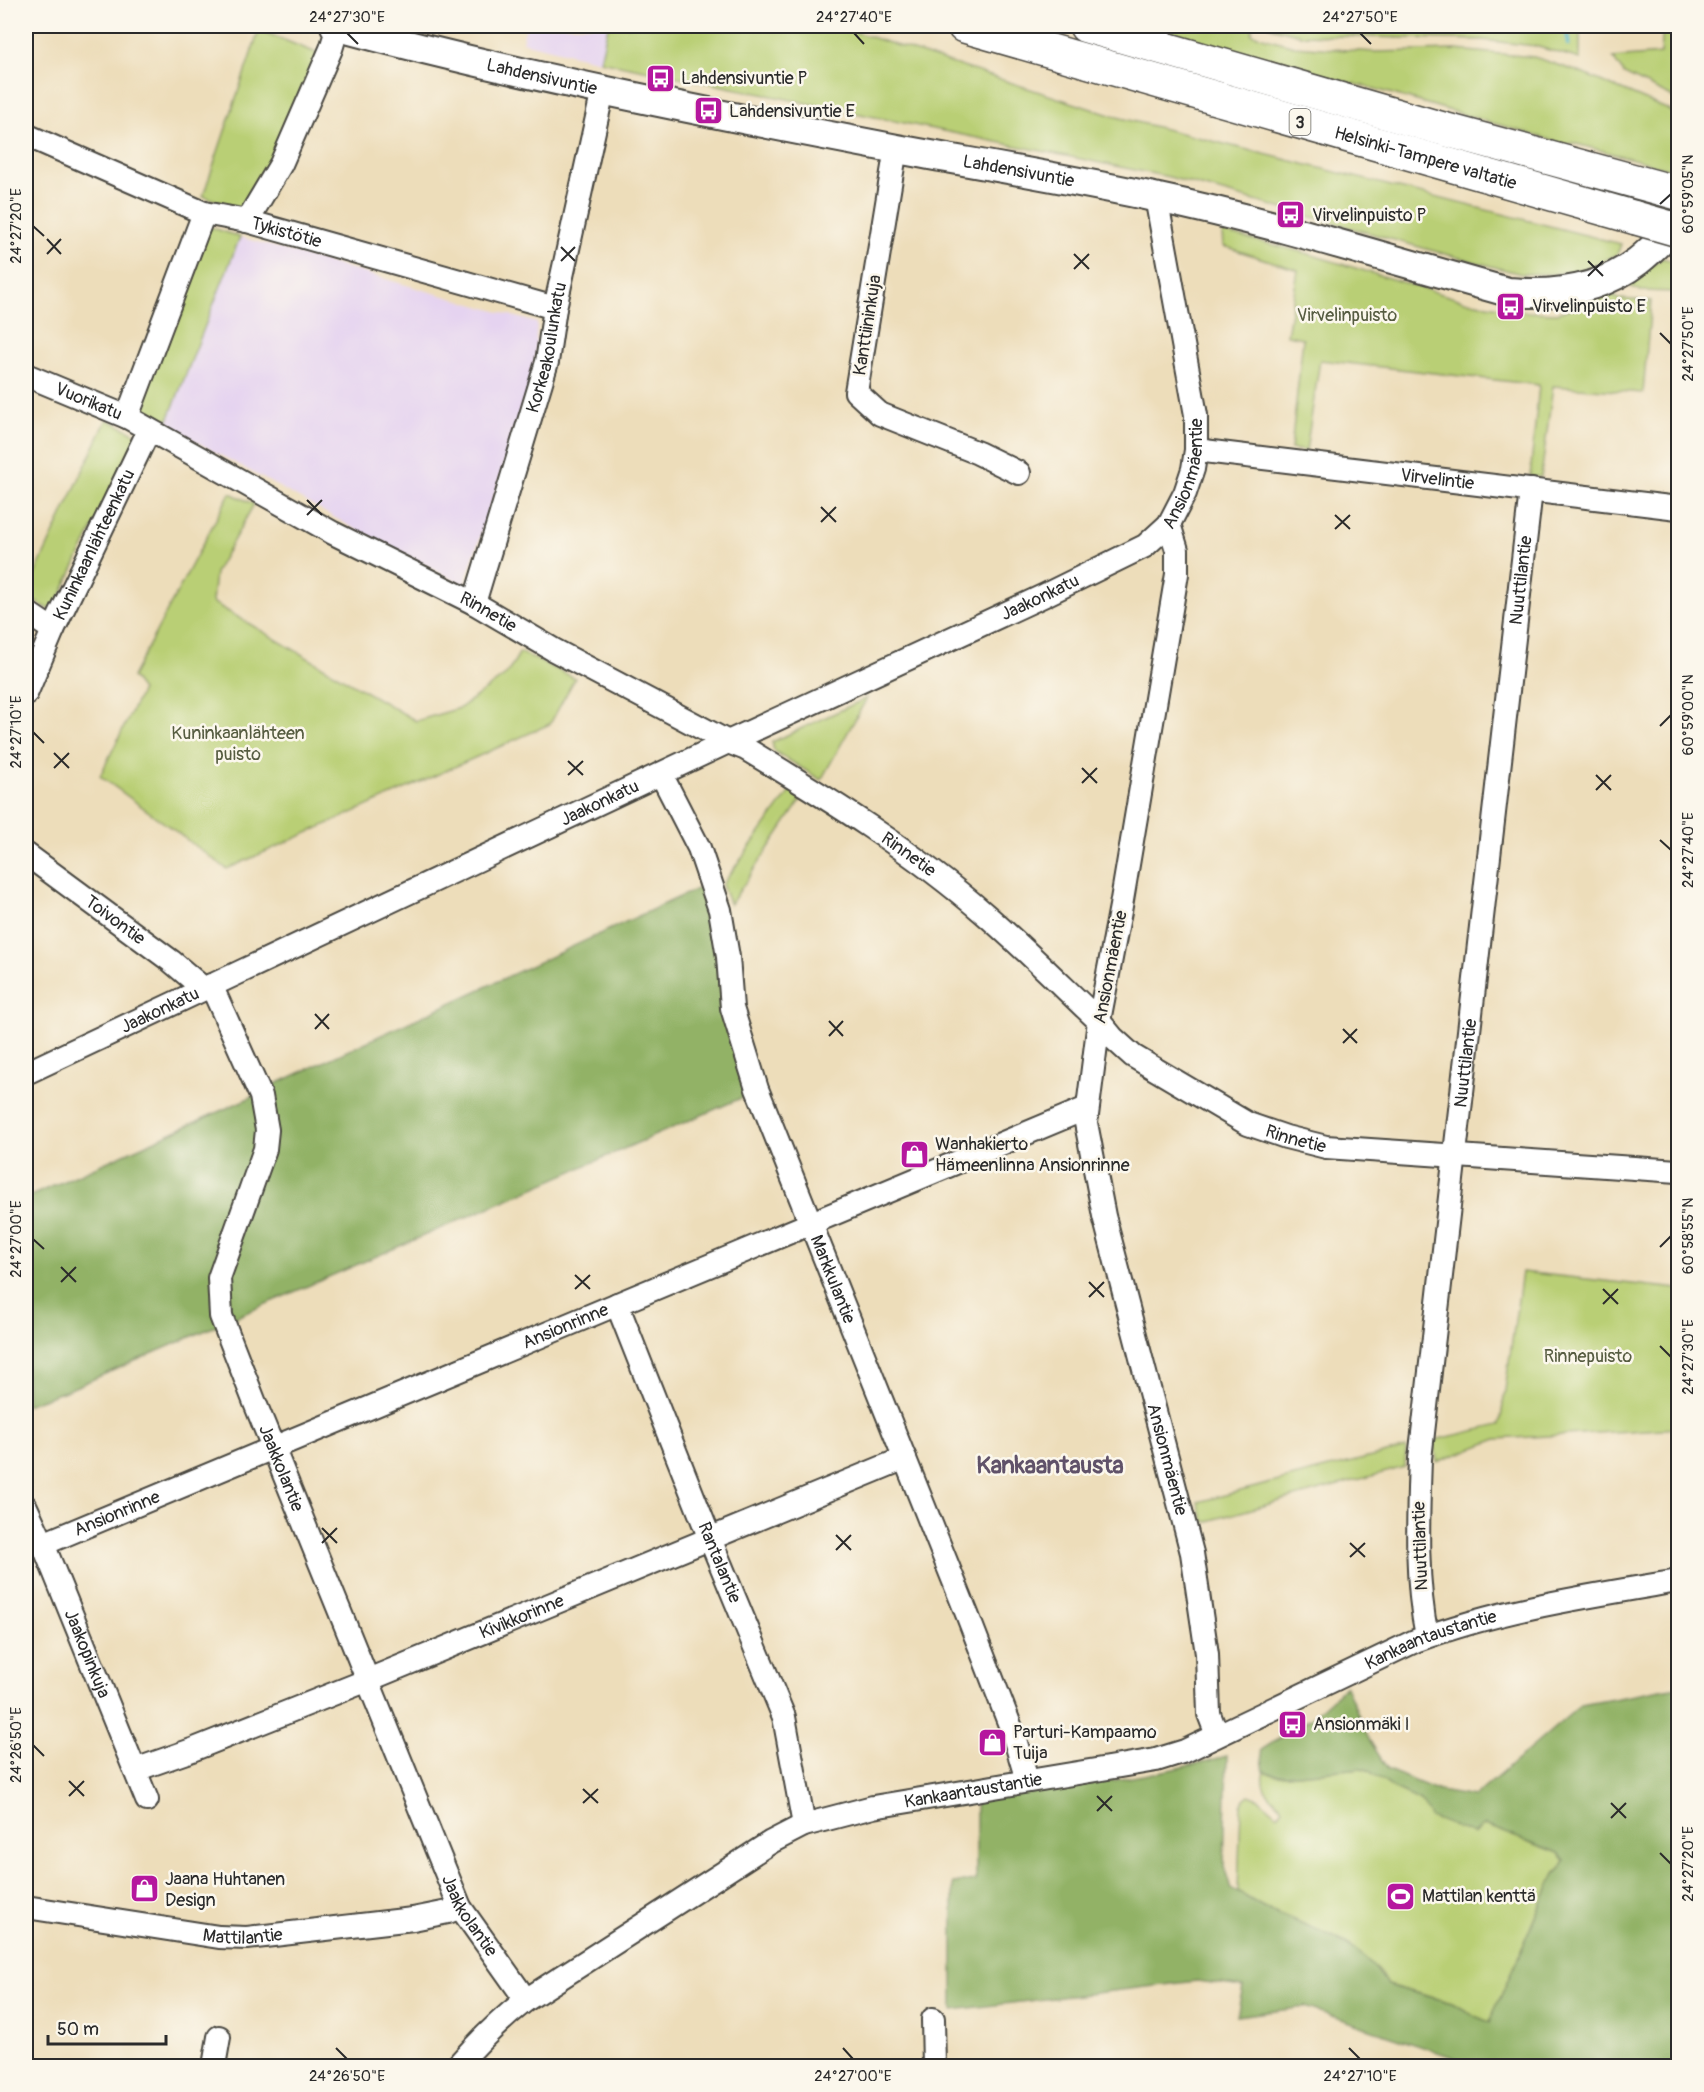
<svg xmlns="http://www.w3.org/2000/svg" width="1704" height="2092" viewBox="0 0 1704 2092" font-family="Pangolin,sans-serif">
	<rect width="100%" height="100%" fill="#fbf7ec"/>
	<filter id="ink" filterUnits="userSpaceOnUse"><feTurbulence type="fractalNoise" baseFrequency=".0167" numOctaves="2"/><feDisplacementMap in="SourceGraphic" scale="12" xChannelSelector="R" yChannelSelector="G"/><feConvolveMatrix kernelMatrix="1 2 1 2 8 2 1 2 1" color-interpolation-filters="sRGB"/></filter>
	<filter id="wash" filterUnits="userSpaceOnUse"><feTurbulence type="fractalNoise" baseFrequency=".008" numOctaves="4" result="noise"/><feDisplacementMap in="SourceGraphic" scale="24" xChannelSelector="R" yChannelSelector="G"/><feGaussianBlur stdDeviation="1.35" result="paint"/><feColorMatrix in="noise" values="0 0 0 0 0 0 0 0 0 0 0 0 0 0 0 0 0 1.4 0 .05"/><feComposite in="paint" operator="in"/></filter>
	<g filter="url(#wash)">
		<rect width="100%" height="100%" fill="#edddba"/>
		<g fill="#e5d3f0">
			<path d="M 526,26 L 608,26 L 600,61 L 522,42 Z"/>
			<path d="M 240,237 L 537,323 L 534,376 L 464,585 L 357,530 L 166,425 Z"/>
		</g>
		<g fill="#b9cf74" stroke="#727d50" stroke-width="1.5">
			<path d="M 608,26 L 837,26 L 1113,116 L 1621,244 L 1617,255 L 1581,270 L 1553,274 L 1521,274 L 1430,250 L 1169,177 L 600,61 Z"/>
			<path d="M 1132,26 L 1253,26 L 1252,34 L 1294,46 L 1374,52 L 1456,50 L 1534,57 L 1579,72 L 1669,110 L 1678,118 L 1678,171 L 1573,143 L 1565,144 L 1379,90 L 1247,57 Z"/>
			<path d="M 1268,26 L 1580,26 L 1580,59 L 1535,46 L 1482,40 L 1300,35 Z"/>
			<path d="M 1663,26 L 1678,26 L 1678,100 L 1624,74 L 1613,58 L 1661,54 Z"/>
			<path d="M 259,30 L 319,54 L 279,149 L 243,210 L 203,196 Z"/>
			<path d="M 207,226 L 240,237 L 166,425 L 135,411 Z"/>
			<path d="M 1222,232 L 1302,252 L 1465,301 L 1528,312 L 1557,313 L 1614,295 L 1617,299 L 1651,301 L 1643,393 L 1553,386 L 1541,477 L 1530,477 L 1539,385 L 1320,360 L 1306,451 L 1291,449 L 1303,338 L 1287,335 L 1298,270 L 1223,246 Z"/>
			<path d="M 1663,258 L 1678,263 L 1678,292 L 1641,291 L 1631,287 L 1628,281 Z"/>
			<path d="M 107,419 L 138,435 L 53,611 L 26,597 L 26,593 Z"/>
			<path d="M 230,493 L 254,504 L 215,573 L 212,602 L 416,721 L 460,708 L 507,674 L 520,652 L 575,678 L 550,724 L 227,869 L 100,776 L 142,690 L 132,677 Z"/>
			<path d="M 867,698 L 821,780 L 774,751 L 772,742 Z"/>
			<path d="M 791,790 L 805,794 L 730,905 L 722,885 Z"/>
			<path d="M 1522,1272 L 1678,1289 L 1678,1428 L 1497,1439 L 1437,1462 L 1434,1440 L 1500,1425 Z"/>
			<path d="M 1406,1448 L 1405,1467 L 1204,1522 L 1198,1502 Z"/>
			<path d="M 1361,1768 L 1368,1770 L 1393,1788 L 1421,1801 L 1473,1834 L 1485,1825 L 1559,1853 L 1565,1860 L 1561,1868 L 1555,1874 L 1489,2023 L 1452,2003 L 1387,1985 L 1379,1971 L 1346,1942 L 1263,1907 L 1238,1892 L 1241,1806 L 1244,1799 L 1249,1795 L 1259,1799 L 1278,1815 L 1283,1808 C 1272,1797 1258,1788 1264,1772 L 1286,1775 Z"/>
		</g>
		<g fill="#92b266" stroke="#5e6e48" stroke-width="1.5">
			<path d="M 701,887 L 748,1095 L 68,1390 L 26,1405 L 26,1198 L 249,1098 L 267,1088 Z"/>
			<path d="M 1346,1686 L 1370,1741 L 1388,1770 L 1439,1791 L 1474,1797 L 1581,1705 L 1678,1687 L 1678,2066 L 1479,2066 L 1305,2007 L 1237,2016 L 1243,1987 L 1197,1981 L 953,2010 L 953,1883 L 976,1881 L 976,1800 C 1060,1788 1144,1779 1227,1756 L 1224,1866 L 1231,1889 C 1242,1894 1252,1901 1263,1907 C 1309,1930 1359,1936 1387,1985 L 1452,2003 L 1489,2023 L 1555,1874 L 1561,1868 L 1565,1860 L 1559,1853 L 1485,1825 L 1473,1834 L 1430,1817 L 1421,1801 L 1393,1788 L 1368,1770 L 1361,1768 L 1286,1775 L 1264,1772 L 1261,1750 L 1311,1718 Z"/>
		</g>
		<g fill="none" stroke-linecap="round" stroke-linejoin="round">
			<path stroke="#49b3c7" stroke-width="4.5" d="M 1568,26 L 1568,44"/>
		</g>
	</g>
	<g filter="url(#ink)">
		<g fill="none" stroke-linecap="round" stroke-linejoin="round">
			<defs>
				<g id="minor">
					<path id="s1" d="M 26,135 L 204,213 L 247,221 L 555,308"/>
					<path d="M 896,148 L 856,392 L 880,414 L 978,453 L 1019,473"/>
					<path d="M 247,221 L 281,164 L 331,49 L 338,26"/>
					<path id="s2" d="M 26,375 L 127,417 L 333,533 L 474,603 L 554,650 L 728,742 L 746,749 C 829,799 913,851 986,915 C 1025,949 1062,986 1099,1021 L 1113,1038 L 1133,1056 L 1248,1124 L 1286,1137 L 1326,1147 L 1678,1171"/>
					<path d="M 127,417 L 204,213"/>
					<path id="s3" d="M 1196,450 L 1678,508"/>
					<path id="s4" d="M 1169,524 L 1177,550 L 1177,574 L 1121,906 L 1099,1021 L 1086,1123 L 1104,1216 L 1192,1553 L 1207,1654 L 1209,1714 L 1217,1735"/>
					<path id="s5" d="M 474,603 L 547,362 L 555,308 L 603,90"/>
					<path d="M 26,612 L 53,630"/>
					<path id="s6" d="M 26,694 L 53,630 L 149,430"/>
					<path id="s7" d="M 661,774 L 699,848 L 720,910 L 728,957 L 732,1008 L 757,1089 L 967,1614 L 1013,1733 L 1027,1780"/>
					<path id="s8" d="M 26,854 L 171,961 L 204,989"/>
					<path id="s9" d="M 211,985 L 261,1096 L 267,1130 L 265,1149 L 219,1278 L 221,1316 L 255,1403 L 460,1907 L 526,2000"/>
					<path id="s10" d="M 26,1073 L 728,742 L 1043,596 L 1145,546 L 1169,524 L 1185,493 L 1193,469 L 1196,450 L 1196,415 L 1156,197"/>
					<path id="s11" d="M 617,1304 L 710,1539 L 784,1717 L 804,1825"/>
					<path id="s12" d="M 26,1507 L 43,1544 L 147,1800"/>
					<path id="s13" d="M 43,1544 L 1087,1108"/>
					<path id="s14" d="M 1427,1636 C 1415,1579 1418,1517 1420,1459 L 1531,490"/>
					<path id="s15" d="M 135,1770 L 192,1750 L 368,1680 L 905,1458"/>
					<path id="s16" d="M 26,1907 L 219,1937 L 247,1938 L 413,1919 L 448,1912 L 460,1907"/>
					<path d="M 933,2019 L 934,2066"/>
					<path d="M 214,2066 L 219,2037"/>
					<path id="s17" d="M 457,2066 C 479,2041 500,2020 526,2000 L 734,1866 L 771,1842 L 804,1825 L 873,1807 L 1156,1760 L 1185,1751 L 1415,1641 C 1500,1609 1589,1596 1678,1581"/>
				</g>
				<g id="major">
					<path id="s18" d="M 335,26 C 520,76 709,113 897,149 C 984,165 1071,179 1158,198 C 1276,223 1392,260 1508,292 C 1554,296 1601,290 1638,261 C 1652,250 1665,236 1678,223"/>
				</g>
				<g id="highway">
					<path id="s19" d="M 964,26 L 1636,218"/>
					<path d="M 1086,26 L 1436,127 L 1678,193"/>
				</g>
			</defs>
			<use href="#minor" stroke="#484640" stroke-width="26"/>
			<use href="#major" stroke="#484640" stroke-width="32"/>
			<use href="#highway" stroke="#484640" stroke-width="36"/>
			<use href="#minor" stroke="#fff" stroke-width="22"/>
			<use href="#major" stroke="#fff" stroke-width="28"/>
			<use href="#highway" stroke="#fff" stroke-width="33"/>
			<defs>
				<path id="highway-bridge" d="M 1636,218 L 1678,230"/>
			</defs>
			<use href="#highway-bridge" stroke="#484640" stroke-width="36" stroke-linecap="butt"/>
			<use href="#highway-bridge" stroke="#fff" stroke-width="33"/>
		</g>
	</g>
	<path fill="none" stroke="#2b2b2b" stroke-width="2" d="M 347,33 L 358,44M 854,33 L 864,44M 1360,33 L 1371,44M 1660,204 L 1671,194M 33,226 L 44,236M 47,239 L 61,254M 561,247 L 575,261M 47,254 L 61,239M 1074,254 L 1089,269M 561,261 L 575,247M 1588,261 L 1603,276M 1074,269 L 1089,254M 1588,276 L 1603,261M 1660,333 L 1671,344M 307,500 L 322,515M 821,507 L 836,522M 307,515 L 322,500M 1335,515 L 1350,529M 821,522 L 836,507M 1335,529 L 1350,515M 1660,726 L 1671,715M 33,732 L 44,743M 54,753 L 69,768M 568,761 L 583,775M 54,768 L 69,753M 1082,768 L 1097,783M 568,775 L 583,761M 1596,775 L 1611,790M 1082,783 L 1097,768M 1596,790 L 1611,775M 1660,840 L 1671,850M 315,1014 L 329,1029M 829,1021 L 843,1036M 315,1029 L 329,1014M 1343,1029 L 1357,1043M 829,1036 L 843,1021M 1343,1043 L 1357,1029M 33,1239 L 44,1249M 1660,1247 L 1671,1236M 61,1267 L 76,1282M 575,1275 L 590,1289M 61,1282 L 76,1267M 1089,1282 L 1104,1297M 575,1289 L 590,1275M 1603,1289 L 1618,1304M 1089,1297 L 1104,1282M 1603,1304 L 1618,1289M 1660,1346 L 1671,1357M 322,1528 L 337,1543M 836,1535 L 851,1550M 322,1543 L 337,1528M 1350,1543 L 1365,1557M 836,1550 L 851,1535M 1350,1557 L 1365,1543M 33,1745 L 44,1756M 69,1781 L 84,1796M 583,1789 L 598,1803M 69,1796 L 84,1781M 1097,1796 L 1112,1811M 583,1803 L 598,1789M 1611,1803 L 1626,1818M 1097,1811 L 1112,1796M 1611,1818 L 1626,1803M 1660,1853 L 1671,1864M 336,2048 L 347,2059M 843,2048 L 853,2059M 1349,2048 L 1360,2059"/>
	<defs>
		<symbol id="bus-square" viewBox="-11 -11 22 22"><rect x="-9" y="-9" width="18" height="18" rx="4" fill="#b5179e" stroke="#fbf7ec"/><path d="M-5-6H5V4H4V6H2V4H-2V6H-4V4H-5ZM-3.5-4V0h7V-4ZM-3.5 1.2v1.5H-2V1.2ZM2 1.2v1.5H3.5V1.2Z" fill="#fff"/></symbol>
		<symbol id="shop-square" viewBox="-11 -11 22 22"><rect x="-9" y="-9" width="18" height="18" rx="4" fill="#b5179e" stroke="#fbf7ec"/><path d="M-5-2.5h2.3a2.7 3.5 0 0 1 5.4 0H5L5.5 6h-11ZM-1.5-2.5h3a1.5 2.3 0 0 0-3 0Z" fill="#fff"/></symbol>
		<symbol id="stadium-square" viewBox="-11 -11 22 22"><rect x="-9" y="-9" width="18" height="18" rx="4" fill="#b5179e" stroke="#fbf7ec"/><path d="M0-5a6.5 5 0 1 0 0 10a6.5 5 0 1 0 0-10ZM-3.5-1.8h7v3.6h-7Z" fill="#fff"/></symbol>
	</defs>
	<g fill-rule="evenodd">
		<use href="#bus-square" x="644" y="62" width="33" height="33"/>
		<use href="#bus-square" x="692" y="94" width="33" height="33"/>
		<use href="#bus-square" x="1274" y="198" width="33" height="33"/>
		<use href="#bus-square" x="1494" y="290" width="33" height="33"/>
		<use href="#shop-square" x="898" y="1138" width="33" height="33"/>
		<use href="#bus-square" x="1276" y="1708" width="33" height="33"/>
		<use href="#shop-square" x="976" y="1726" width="33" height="33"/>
		<use href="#shop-square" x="128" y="1872" width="33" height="33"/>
		<use href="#stadium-square" x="1384" y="1880" width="33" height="33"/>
	</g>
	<g text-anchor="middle" stroke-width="5" stroke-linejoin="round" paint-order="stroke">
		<rect fill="#fbf7ec" stroke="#696865" stroke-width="1.5" x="1289.5" y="109" width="21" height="26" rx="4.5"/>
		<g font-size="16" font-weight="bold" fill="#2b2b2b">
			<text x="1300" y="128">3</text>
		</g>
		<g font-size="18" fill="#2b2b2b" stroke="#fbf7ec">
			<text dy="6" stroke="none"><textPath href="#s18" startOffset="213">Lahdensivuntie</textPath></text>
			<text dy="6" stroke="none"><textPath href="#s19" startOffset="480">Helsinki-Tampere valtatie</textPath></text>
			<text dy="6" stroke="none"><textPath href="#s18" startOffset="699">Lahdensivuntie</textPath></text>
			<text dy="6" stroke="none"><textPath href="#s1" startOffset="279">Tykistötie</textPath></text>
			<text transform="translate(867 325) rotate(-81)" y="6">Kanttiininkuja</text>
			<text dy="6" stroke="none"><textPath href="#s5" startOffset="266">Korkeakoulunkatu</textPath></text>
			<text dy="6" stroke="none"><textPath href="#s2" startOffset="68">Vuorikatu</textPath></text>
			<text dy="6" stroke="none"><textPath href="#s10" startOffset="1323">Ansionmäentie</textPath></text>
			<text dy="6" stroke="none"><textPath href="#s3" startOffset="243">Virvelintie</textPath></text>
			<text dy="6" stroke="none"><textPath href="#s6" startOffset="164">Kuninkaanlähteenkatu</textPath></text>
			<text dy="6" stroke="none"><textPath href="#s14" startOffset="1062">Nuuttilantie</textPath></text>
			<text dy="6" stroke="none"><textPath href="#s10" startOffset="1120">Jaakonkatu</textPath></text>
			<text dy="6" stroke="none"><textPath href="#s2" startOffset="520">Rinnetie</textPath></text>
			<text dy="6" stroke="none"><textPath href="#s10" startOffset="634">Jaakonkatu</textPath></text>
			<text dy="6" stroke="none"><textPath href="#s2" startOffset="1006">Rinnetie</textPath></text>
			<text dy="6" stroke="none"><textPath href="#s8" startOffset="111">Toivontie</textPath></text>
			<text transform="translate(1110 967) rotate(-79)" y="6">Ansionmäentie</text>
			<text dy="6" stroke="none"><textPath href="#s10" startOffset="148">Jaakonkatu</textPath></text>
			<text dy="6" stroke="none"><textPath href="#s14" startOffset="576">Nuuttilantie</textPath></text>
			<text dy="6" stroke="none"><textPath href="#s2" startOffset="1492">Rinnetie</textPath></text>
			<text dy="6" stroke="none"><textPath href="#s7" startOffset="537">Markkulantie</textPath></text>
			<text dy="6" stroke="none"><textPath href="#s13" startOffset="566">Ansionrinne</textPath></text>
			<text dy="6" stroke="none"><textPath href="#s4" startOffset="954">Ansionmäentie</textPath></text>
			<text dy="6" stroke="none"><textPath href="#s9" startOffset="514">Jaakkolantie</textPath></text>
			<text dy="6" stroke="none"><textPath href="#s13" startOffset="80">Ansionrinne</textPath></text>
			<text transform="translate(1420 1546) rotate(-92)" y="6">Nuuttilantie</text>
			<text dy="6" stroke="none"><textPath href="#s11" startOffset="278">Rantalantie</textPath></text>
			<text dy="6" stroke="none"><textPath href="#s15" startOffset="416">Kivikkorinne</textPath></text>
			<text dy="6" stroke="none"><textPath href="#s17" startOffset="1083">Kankaantaustantie</textPath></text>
			<text dy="6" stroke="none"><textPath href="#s12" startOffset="159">Jaakopinkuja</textPath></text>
			<text dy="6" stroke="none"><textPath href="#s17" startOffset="597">Kankaantaustantie</textPath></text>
			<text dy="6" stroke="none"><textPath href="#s9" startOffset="1000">Jaakkolantie</textPath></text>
			<text dy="6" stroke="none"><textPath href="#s16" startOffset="219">Mattilantie</textPath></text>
		</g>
		<g font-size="18" fill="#2b2b2b" stroke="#fbf7ec" text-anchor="start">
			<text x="681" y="84">Lahdensivuntie P</text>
			<text x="729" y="117">Lahdensivuntie E</text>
			<text x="1312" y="221">Virvelinpuisto P</text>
			<text x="1532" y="312">Virvelinpuisto E</text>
			<text x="935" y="1150">Wanhakierto<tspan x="935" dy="21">Hämeenlinna Ansionrinne</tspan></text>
			<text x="1313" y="1730">Ansionmäki I</text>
			<text x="1013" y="1738">Parturi-Kampaamo<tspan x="1013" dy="21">Tuija</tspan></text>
			<text x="165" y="1885">Jaana Huhtanen<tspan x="165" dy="21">Design</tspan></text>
			<text x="1422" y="1902">Mattilan kenttä</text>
		</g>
		<g font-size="18" fill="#565c41" stroke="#fbf7ec">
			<text x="1347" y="321">Virvelinpuisto</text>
			<text x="238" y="739">Kuninkaanlähteen<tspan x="238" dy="21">puisto</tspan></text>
			<text x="1588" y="1362">Rinnepuisto</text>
		</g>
		<g font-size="24" font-weight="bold" fill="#605269" stroke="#fbf7ec">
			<text x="1050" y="1473">Kankaantausta</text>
		</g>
	</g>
	<rect width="1704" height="2092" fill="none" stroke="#fbf7ec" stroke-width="66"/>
	<path d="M48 2035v9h118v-9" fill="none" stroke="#2b2b2b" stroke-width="3"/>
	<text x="57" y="2035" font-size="18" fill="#2b2b2b" stroke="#fbf7ec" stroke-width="4.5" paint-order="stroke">50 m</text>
	<rect x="33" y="33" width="1638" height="2026" fill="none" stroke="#2b2b2b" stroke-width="2"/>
	<g font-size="15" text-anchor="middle" fill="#2b2b2b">
		<text x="347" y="22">24°27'30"E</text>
		<text x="854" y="22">24°27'40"E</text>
		<text x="1360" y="22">24°27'50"E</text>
		<text transform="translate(1688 194) rotate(-90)" y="5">60°59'05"N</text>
		<text transform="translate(16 226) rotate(-90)" y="5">24°27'20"E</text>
		<text transform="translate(1688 344) rotate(-90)" y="5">24°27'50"E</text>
		<text transform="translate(1688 715) rotate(-90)" y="5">60°59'00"N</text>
		<text transform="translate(16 732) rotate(-90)" y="5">24°27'10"E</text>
		<text transform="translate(1688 850) rotate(-90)" y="5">24°27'40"E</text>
		<text transform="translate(1688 1236) rotate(-90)" y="5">60°58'55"N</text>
		<text transform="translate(16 1239) rotate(-90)" y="5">24°27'00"E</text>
		<text transform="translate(1688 1357) rotate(-90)" y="5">24°27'30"E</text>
		<text transform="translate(16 1745) rotate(-90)" y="5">24°26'50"E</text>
		<text transform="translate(1688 1864) rotate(-90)" y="5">24°27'20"E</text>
		<text x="347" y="2081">24°26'50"E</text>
		<text x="853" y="2081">24°27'00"E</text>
		<text x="1360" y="2081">24°27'10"E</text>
	</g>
</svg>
